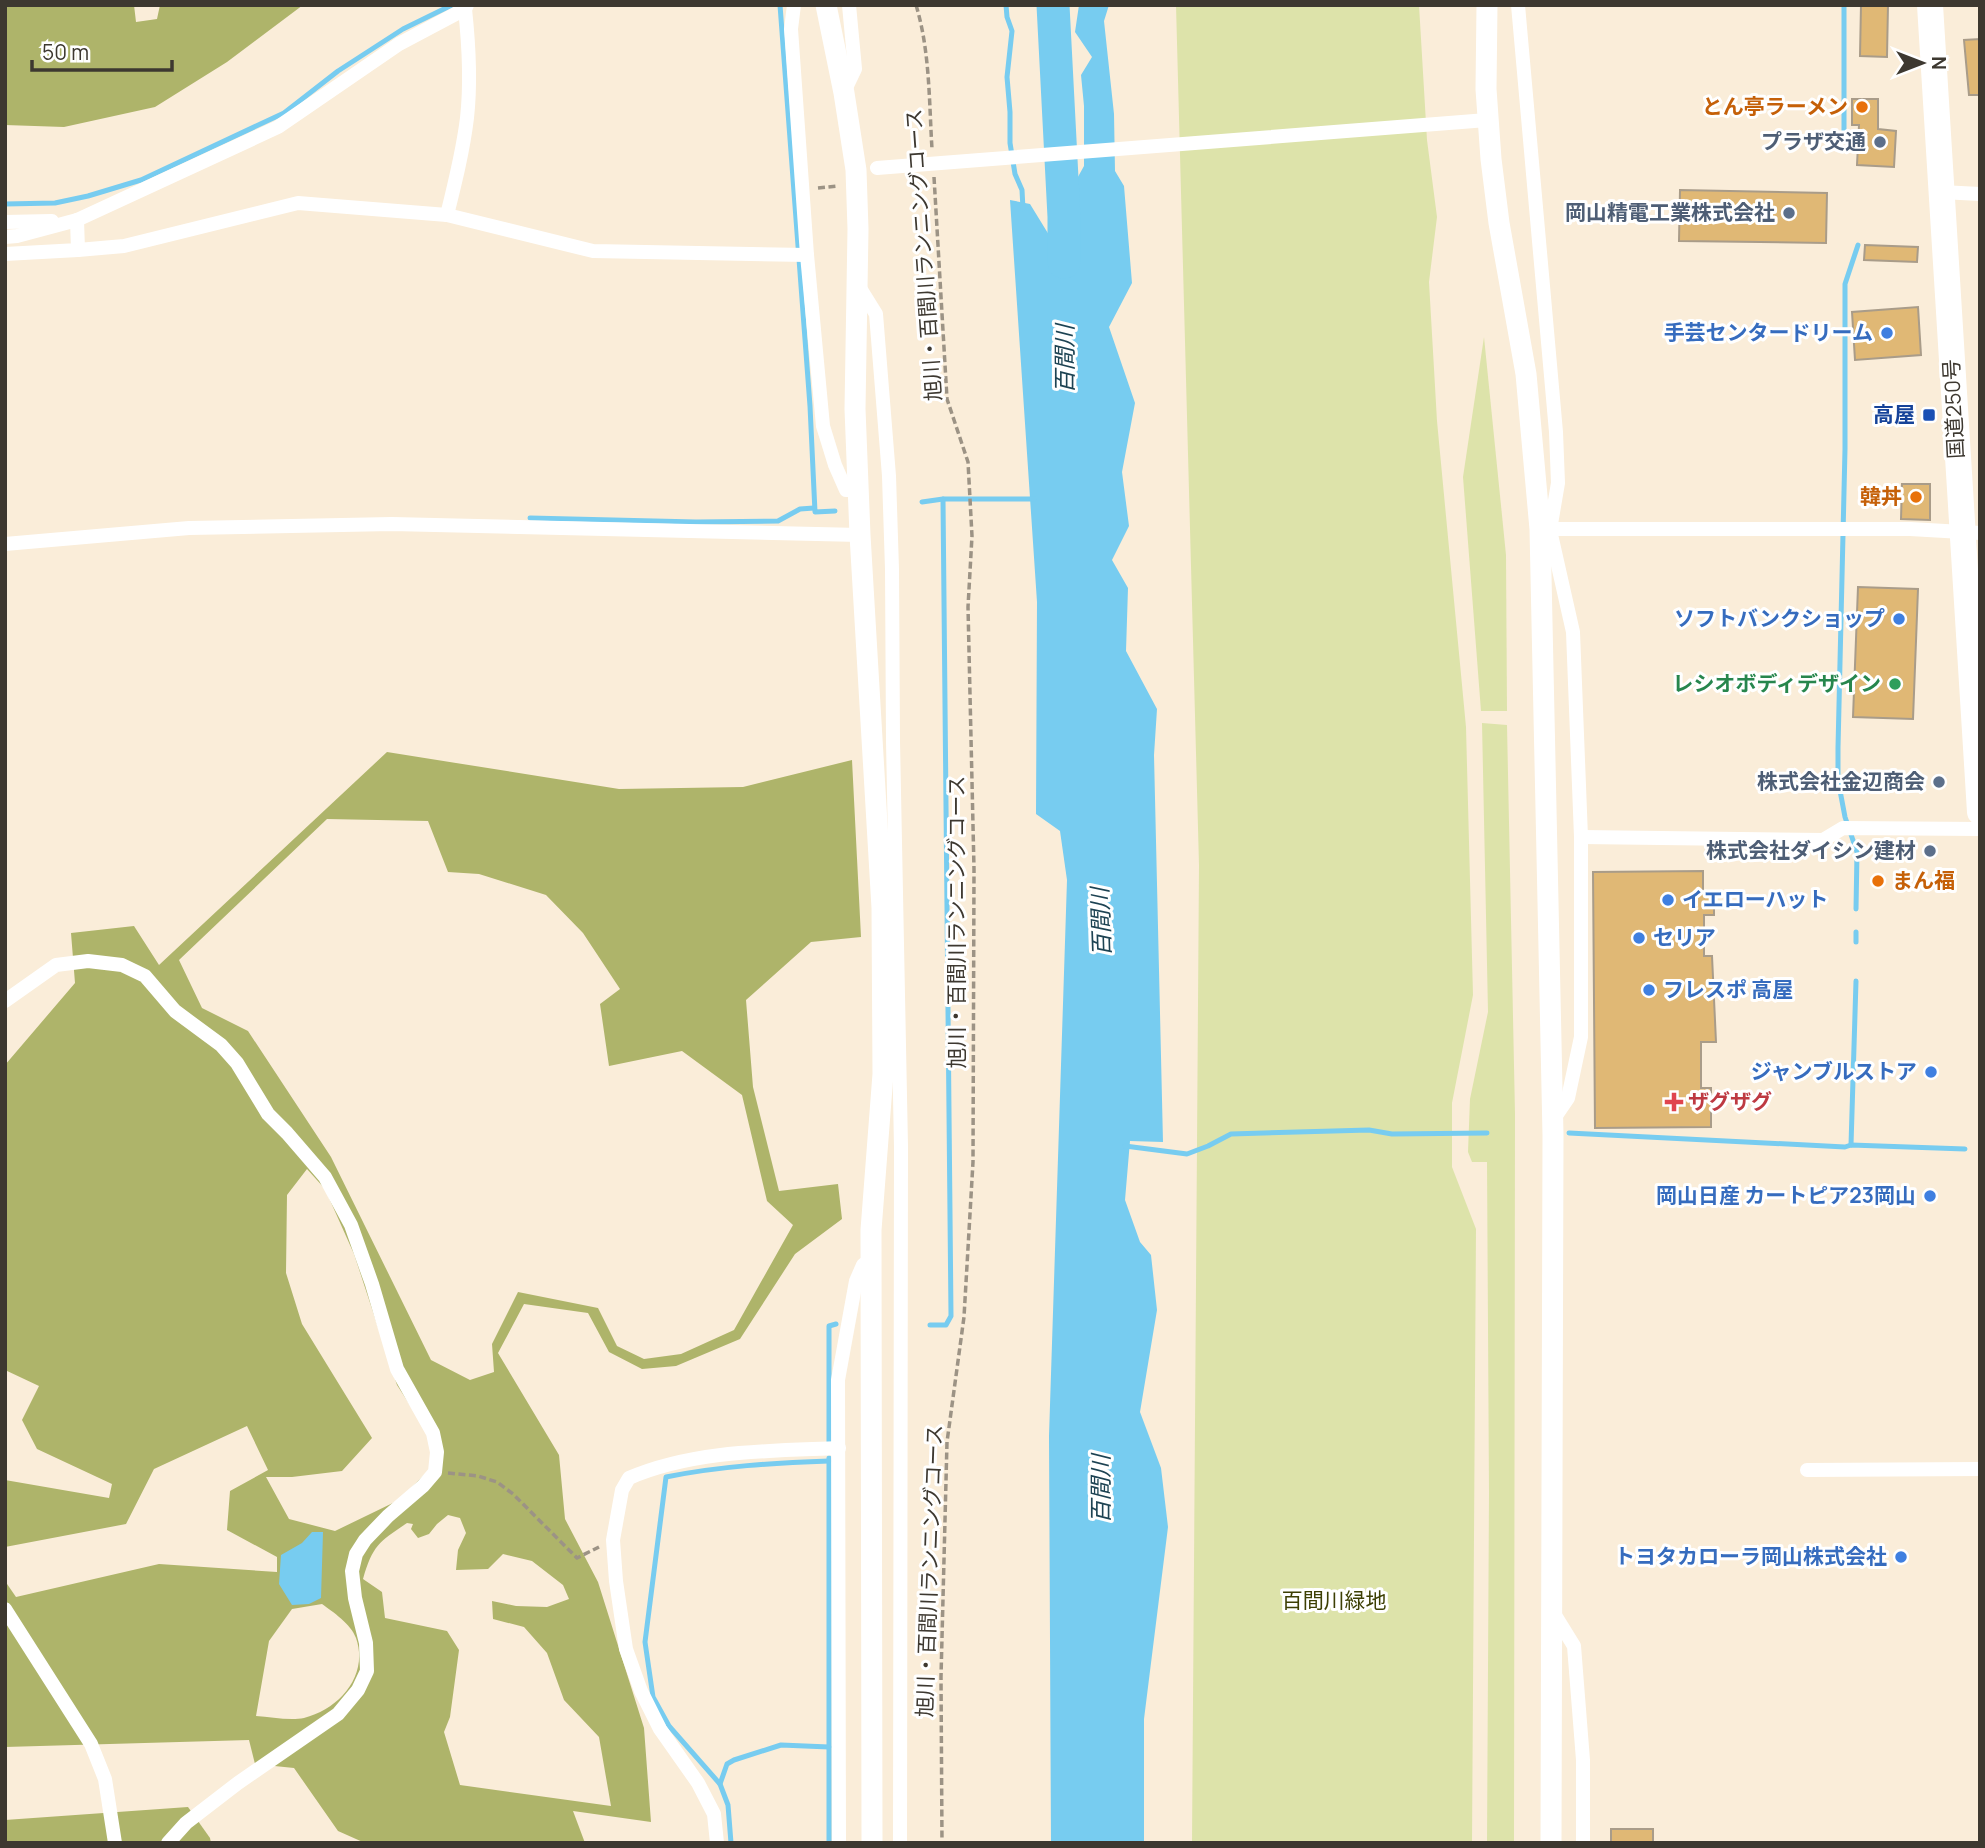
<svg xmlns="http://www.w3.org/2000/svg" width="1985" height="1848" viewBox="0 0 1985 1848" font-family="Manrope,'Noto Sans JP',sans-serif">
	<rect width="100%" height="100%" fill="#faedd9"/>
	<g fill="#dde3aa">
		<path d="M 1176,5 L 1419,5 L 1427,140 L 1437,217 L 1429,282 L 1437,421 L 1466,727 L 1473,995 L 1452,1103 L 1452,1167 L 1476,1229 L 1472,1843 L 1192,1843 L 1199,865 Z"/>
		<path d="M 1484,337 L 1506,555 L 1507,711 L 1481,711 L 1463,477 Z"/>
		<path d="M 1482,723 L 1507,725 L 1515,1114 L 1514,1843 L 1487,1843 L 1489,1493 L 1487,1162 L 1472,1162 L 1468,1152 L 1470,1099 L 1488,1012 Z"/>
	</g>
	<g fill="#aeb46a" fill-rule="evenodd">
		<path d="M 5,5 L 134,5 L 136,22 L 157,19 L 160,5 L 303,5 L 227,62 L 155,107 L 64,127 L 5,125 Z"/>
		<path d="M 387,752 L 619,789 L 743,787 L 852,760 L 861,937 L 811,942 L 746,1000 L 753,1087 L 779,1191 L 838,1184 L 842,1219 L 795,1254 L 740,1339 L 676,1366 L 642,1369 L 609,1352 L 588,1313 L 524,1304 L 498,1353 L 559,1455 L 565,1519 L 598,1582 L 644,1728 L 651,1822 L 573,1811 L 585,1843 L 365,1843 L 338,1831 L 294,1768 L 255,1764 L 249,1740 L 5,1747 L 5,1581 L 16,1597 L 159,1564 L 277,1572 L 277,1557 L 227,1530 L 230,1491 L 268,1470 L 247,1426 L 154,1469 L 126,1524 L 5,1547 L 5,1480 L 109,1498 L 112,1484 L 37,1449 L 22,1420 L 39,1386 L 5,1370 L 5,1065 L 75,983 L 71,933 L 134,926 L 159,965 ZM 327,819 L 428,821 L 448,872 L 479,874 L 546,895 L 583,933 L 620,989 L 600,1004 L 609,1066 L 682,1051 L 742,1095 L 767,1201 L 793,1225 L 734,1330 L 681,1354 L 644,1359 L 617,1346 L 598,1308 L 518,1292 L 492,1344 L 494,1372 L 470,1380 L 431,1360 L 331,1157 L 248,1031 L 202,1008 L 179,960 ZM 307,1169 L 325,1189 L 354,1254 L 397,1385 L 424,1427 L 432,1447 L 432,1467 L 399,1500 L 335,1531 L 289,1519 L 266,1477 L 292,1477 L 342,1471 L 372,1438 L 302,1324 L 286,1273 L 287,1195 ZM 448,1515 L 460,1518 L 466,1533 L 458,1550 L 456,1570 L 488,1569 L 503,1554 L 532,1561 L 563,1585 L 569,1599 L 547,1607 L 516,1606 L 492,1601 L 493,1619 L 524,1627 L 547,1653 L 564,1700 L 599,1737 L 611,1806 L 460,1785 L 444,1732 L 450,1717 L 459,1650 L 447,1631 L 385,1618 L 382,1592 L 363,1579 C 373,1545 379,1542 407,1523 L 413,1524 L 411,1529 L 418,1538 L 429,1534 L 437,1524 ZM 322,1604 C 333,1612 351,1624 356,1638 C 369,1675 340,1709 304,1718 C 290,1721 271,1717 256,1716 L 269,1641 L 292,1609 Z"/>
		<path d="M 188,1807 L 210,1838 L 211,1843 L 5,1843 L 5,1820 Z"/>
	</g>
	<g fill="#77ccf0">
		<path d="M 1079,5 L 1109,5 L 1104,21 L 1114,114 L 1115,171 L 1124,186 L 1132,283 L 1109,327 L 1135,403 L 1122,472 L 1129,526 L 1112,560 L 1128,588 L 1126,651 L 1157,709 L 1154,755 L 1163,1142 L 1130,1141 L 1125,1200 L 1140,1242 L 1151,1255 L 1157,1310 L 1140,1412 L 1161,1468 L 1168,1527 L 1144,1719 L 1144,1843 L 1051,1843 L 1049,1436 L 1067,880 L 1060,831 L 1036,814 L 1037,602 L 1010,200 L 1030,204 L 1057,248 L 1069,193 L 1084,166 L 1084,106 L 1081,75 L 1092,57 L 1075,32 Z"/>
		<path d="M 312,1532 L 323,1532 L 321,1598 L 309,1604 L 292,1605 L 279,1584 L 281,1555 L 302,1543 Z"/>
	</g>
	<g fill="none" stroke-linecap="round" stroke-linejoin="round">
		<g stroke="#77ccf0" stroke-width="5">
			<path d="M 780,5 L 810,406 L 815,512 L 835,511"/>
			<path d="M 1006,5 L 1007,17 L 1012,31 L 1007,77 L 1010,112 L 1010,143 L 1015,174 L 1022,190 L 1023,209"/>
			<path d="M 1844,5 L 1844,135"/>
			<path d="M 5,204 L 55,203 L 88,196 L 141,180 L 284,113 L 338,71 L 403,29 L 452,5"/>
			<path d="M 922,502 L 943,499 L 1034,499"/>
			<path d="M 530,518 L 696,522 L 778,521 L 800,509 L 814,508"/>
			<path d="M 1856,909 L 1857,852 L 1845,817 L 1838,780 L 1838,748 L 1845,449 L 1845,284 L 1858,245"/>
			<path d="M 1856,932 L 1856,942"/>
			<path d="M 1569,1133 L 1845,1147 L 1851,1145 L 1965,1149"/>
			<path d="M 1851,1145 L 1856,981"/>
			<path d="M 1125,1146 L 1187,1154 L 1208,1146 L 1231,1134 L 1369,1130 L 1392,1134 L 1487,1133"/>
			<path d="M 930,1325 L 946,1325 L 951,1316 L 943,499"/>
			<path d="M 829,1449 L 829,1326 L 836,1324"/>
			<path d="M 829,1458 L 829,1843"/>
			<path d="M 720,1784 L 727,1764 L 734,1760 L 781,1745 L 829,1747"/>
			<path d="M 731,1843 L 728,1805 L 720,1784 L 669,1726 L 653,1697 L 645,1642 L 666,1477 C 720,1466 774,1463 829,1461"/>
		</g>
		<path stroke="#77ccf0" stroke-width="33" d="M 1053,5 L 1064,217 L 1064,262"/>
	</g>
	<g fill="#e0b875" stroke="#a99c89" stroke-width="2">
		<path d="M 1861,5 L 1888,5 L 1887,57 L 1860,56 Z"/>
		<path d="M 1980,39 L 1980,95 L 1969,95 L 1964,40 Z"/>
		<path d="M 1852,99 L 1878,99 L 1878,129 L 1896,131 L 1894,167 L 1857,165 L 1859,125 L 1852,125 Z"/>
		<path d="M 1680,190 L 1827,193 L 1826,243 L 1679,241 Z"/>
		<path d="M 1865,245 L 1918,247 L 1917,262 L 1864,260 Z"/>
		<path d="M 1918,307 L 1921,355 L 1855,360 L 1852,312 Z"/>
		<path d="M 1902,484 L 1930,484 L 1930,520 L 1901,519 Z"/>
		<path d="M 1858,587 L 1918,589 L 1913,719 L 1853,717 Z"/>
		<path d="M 1703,871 L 1703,892 L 1714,892 L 1714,915 L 1704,915 L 1704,956 L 1712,956 L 1716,1042 L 1701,1042 L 1701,1088 L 1711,1088 L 1711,1127 L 1595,1128 L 1593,872 Z"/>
		<rect x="1611" y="1829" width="42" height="14"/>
	</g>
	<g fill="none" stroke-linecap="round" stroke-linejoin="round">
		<g stroke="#9c9385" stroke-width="3.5" stroke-dasharray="7 3.5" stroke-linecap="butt">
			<path d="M 916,5 C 930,51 929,101 932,149"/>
			<path d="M 934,177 L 947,399 L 968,462 L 972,536 L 968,607 L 974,869 L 973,1162 L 964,1317 L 947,1442 L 941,1677 L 942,1843"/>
			<path d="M 818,188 L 838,186"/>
			<path d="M 448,1473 L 478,1476 L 497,1482 L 513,1494 L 577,1558 L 599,1547"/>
		</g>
		<g stroke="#fff" stroke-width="14">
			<path d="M 794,5 L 791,29 L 807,255 L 823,426 L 835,465 L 846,490 L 859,490"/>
			<path d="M 1518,5 L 1556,432 L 1558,483 L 1550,530 L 1573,632 L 1581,837 L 1581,1037 L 1568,1098 L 1553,1120"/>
			<path d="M 844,92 L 855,69 L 849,5"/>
			<path d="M 877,168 L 1487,120"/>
			<path d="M 1941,192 L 1980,194"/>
			<path d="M 447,215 C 455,183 463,151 467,118 C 471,82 469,46 465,9"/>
			<path d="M 5,222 L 52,221"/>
			<path d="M 5,237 L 17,236 L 77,220 L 278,127 L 399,44 L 465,9 L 467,5"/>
			<path d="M 78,250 L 124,246 L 298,203 L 447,215 L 593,251 L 807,255"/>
			<path d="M 5,254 L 78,250 L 77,220"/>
			<path d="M 858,285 L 876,314 L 889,476 L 892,569 L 893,741 L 901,1147 L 900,1843"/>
			<path d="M 1542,529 L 1910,529 L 1980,533"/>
			<path d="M 5,544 L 189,528 L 392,524 L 860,535"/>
			<path d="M 1581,837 L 1823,840 L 1843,828 L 1980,829"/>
			<path d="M 5,1001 L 56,965 L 88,961 L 122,965 L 145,976 L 175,1011 L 221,1045 L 237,1063 L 268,1114 L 287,1133 L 325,1177 L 351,1225 L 372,1284 L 397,1369 L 433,1433 L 437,1452 L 435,1472 L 423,1486 L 388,1516 L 365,1540 L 356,1554 L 352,1571 L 355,1598 L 366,1643 L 367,1671 L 358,1690 L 338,1714 L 238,1783 L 186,1823 L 168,1843"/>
			<path d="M 1807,1470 L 1980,1469"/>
			<path d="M 5,1609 L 91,1744 L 105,1779 L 115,1843"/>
			<path d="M 1553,1612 L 1574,1646 L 1583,1760 L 1583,1843"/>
			<path d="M 717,1843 L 714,1814 L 698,1783 L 660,1729 L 641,1691 L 626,1649 L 616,1581 L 613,1540 L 622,1490 L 629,1478 C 694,1450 770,1451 839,1448"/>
			<path d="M 839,1843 L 838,1380 L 856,1281 L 863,1265 L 872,1258"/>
		</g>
		<g stroke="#fff" stroke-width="21">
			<path d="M 826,5 L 844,93 L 856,170 L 858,229 L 855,409 L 860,535 L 882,908 L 883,1074 L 871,1230 L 872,1843"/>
			<path d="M 1487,5 L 1486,89 L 1491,159 L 1499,223 L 1526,374 L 1540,529 L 1553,1135 L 1551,1843"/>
		</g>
		<path stroke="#fff" stroke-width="26" d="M 1930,5 L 1980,812"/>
	</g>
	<g fill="#e8710a" stroke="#fff" stroke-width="2.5">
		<circle cx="1862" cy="107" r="7"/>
		<circle cx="1916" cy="497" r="7"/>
		<circle cx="1878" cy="881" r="7"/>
	</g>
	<g fill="#5c6f8a" stroke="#fff" stroke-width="2.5">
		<circle cx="1880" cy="142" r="7"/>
		<circle cx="1789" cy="213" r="7"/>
		<circle cx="1939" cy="782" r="7"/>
		<circle cx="1930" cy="851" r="7"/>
	</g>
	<g fill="#3f7fe0" stroke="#fff" stroke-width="2.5">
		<circle cx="1887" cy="333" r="7"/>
		<circle cx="1899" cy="619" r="7"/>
		<circle cx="1668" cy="900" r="7"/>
		<circle cx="1639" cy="938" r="7"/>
		<circle cx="1649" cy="990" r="7"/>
		<circle cx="1931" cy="1072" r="7"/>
		<circle cx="1930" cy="1196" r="7"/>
		<circle cx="1901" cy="1557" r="7"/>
	</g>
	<rect fill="#1a4fb4" stroke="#fff" stroke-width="2.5" x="1922" y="408" width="14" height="14" rx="3.5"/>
	<circle fill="#2e9e5b" stroke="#fff" stroke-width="2.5" cx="1895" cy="684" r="7"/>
	<path fill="#e0444e" stroke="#fff" stroke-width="2.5" d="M1670.5 1091.5h7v7h7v7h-7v7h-7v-7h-7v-7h7z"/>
	<g text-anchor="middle" stroke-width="6" stroke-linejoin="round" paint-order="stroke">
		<g font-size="21" font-weight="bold" fill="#c56008" stroke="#fff" text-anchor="end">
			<text x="1848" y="114">とん亭ラーメン</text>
			<text x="1902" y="504">韓丼</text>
			<text x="1892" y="888" text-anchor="start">まん福</text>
		</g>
		<g font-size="21" font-weight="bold" fill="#4e5e75" stroke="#fff" text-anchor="end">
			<text x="1866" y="149">プラザ交通</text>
			<text x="1775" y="220">岡山精電工業株式会社</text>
			<text x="1925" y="789">株式会社金辺商会</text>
			<text x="1916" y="858">株式会社ダイシン建材</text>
		</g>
		<g font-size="21" fill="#3d3830" stroke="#fff">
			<text transform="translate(924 255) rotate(-94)" y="7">旭川・百間川ランニングコース</text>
			<text transform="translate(1954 409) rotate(-93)" y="7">国道250号</text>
			<text transform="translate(957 922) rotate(-90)" y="7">旭川・百間川ランニングコース</text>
			<text transform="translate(930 1571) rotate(-88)" y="7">旭川・百間川ランニングコース</text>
		</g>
		<g font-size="21" font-weight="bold" fill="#366cbe" stroke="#fff" text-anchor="end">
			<text x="1873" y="340">手芸センタードリーム</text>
			<text x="1885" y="626">ソフトバンクショップ</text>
			<text x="1682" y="907" text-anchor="start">イエローハット</text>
			<text x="1653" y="945" text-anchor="start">セリア</text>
			<text x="1663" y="997" text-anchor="start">フレスポ 高屋</text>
			<text x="1917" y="1079">ジャンブルストア</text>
			<text x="1916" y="1203">岡山日産 カートピア23岡山</text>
			<text x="1887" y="1564">トヨタカローラ岡山株式会社</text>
		</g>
		<g font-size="21" font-weight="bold" fill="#164399" stroke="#fff" text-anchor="end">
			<text x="1915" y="422">高屋</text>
		</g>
		<g font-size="21" font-weight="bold" fill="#27864d" stroke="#fff" text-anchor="end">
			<text x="1881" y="691">レシオボディデザイン</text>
		</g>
		<g font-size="21" font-weight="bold" fill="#be3a42" stroke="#fff" text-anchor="start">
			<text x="1688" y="1109">ザグザグ</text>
		</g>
		<g font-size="21" fill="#3d3f04" stroke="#fff">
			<text x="1334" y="1608">百間川緑地</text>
		</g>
		<g font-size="23" font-style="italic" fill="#1d4353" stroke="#fff">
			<text transform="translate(1065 359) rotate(-90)" y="8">百間川</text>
			<text transform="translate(1101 922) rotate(-92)" y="8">百間川</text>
			<text transform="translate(1101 1489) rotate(-90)" y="8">百間川</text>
		</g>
	</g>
	<rect width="1985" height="1848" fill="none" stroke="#3d3830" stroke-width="14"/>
	<g transform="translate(1922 63) rotate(90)" stroke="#ffffff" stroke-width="5" paint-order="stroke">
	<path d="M0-5L12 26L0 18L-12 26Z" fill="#3d3830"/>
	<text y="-10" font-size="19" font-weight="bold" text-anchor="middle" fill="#3d3830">N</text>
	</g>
	<path d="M32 60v10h140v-10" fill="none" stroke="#3d3830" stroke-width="3.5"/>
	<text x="42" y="60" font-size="21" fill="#3d3830" stroke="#ffffff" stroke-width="5" paint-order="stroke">50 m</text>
</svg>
